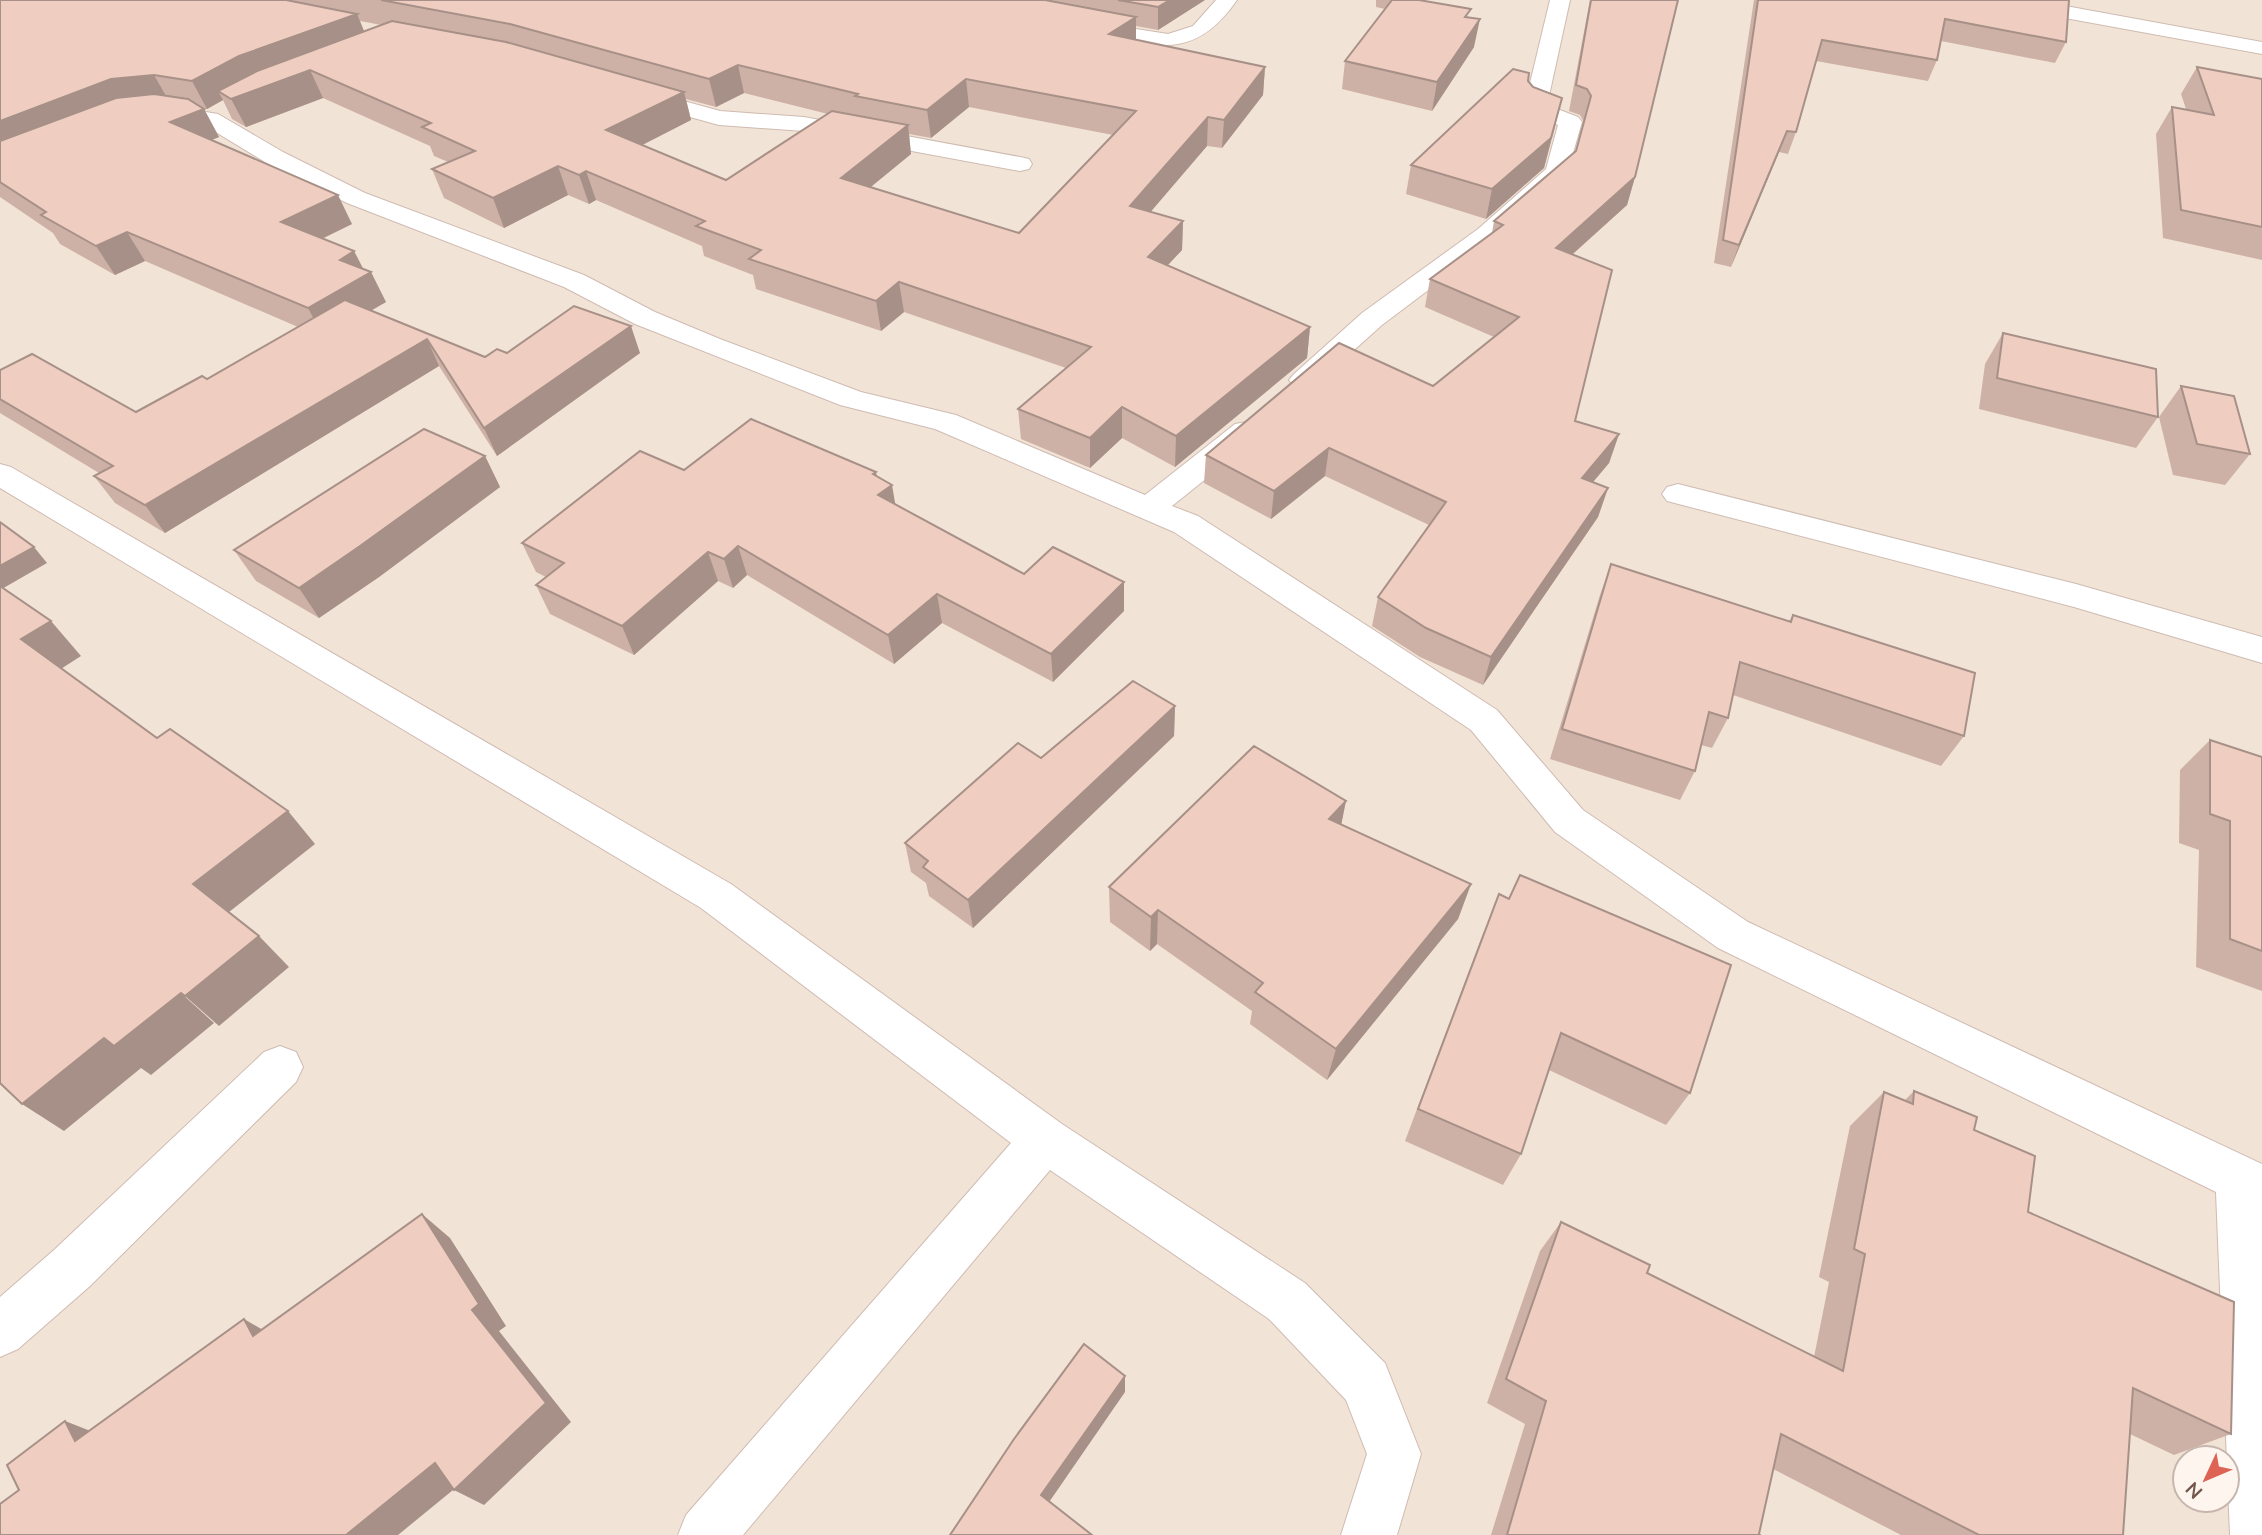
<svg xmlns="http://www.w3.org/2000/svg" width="2262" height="1535" viewBox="0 0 2262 1535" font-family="Mulish,sans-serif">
	<rect width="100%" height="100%" fill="#fbf2e8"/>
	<path fill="#f2e3d7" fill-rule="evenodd" d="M 0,0 L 2262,0 L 2262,1535 L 0,1535 ZM 2185,1458 L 2227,1458 L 2227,1500 L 2185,1500 Z"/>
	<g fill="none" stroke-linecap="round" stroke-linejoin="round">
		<defs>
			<g id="minor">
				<path d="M 1216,0 L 1237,0 C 1192,65 1152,44 1085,33 L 1075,27 L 1085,21 L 1168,34 L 1193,26 Z"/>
				<path d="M 1550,0 L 1570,0 L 1547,105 L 1578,117 L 1582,122 L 1566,177 L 1496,239 L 1382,325 L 1314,386 L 1304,389 L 1294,386 L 1289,380 L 1294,374 L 1362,313 L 1478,229 L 1546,169 L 1558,125 L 1527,113 L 1524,108 Z"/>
				<path d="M 1989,0 L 2033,0 L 2262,42 L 2262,54 L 1999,6 Z"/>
				<path d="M 640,89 L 720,111 L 804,117 L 1020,157 L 1029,159 L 1032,164 L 1029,169 L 1020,171 L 804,131 L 719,125 L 632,101 L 629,96 L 632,91 Z"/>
				<path d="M 170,106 L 218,114 L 283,152 L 365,193 L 584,275 L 655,312 L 720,339 L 861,392 L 956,415 L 1145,495 L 1235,424 L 1246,422 L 1257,424 L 1261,431 L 1257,438 L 1172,506 L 1198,516 L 1497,710 L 1583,810 L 1748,922 L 2262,1164 L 2262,1535 L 2230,1535 L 2216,1192 L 1718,948 L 1555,832 L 1471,730 L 1174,532 L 935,429 L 840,405 L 635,324 L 564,287 L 347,203 L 265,162 L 204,125 L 149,119 L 145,114 L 149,109 Z"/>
				<path d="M 0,464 L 11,467 L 731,884 L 1062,1124 L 1305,1283 L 1385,1363 L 1421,1454 L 1397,1535 L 1341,1535 L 1367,1454 L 1346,1400 L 1269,1319 L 1050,1170 L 743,1535 L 678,1535 L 686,1515 L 1011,1143 L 701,908 L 0,488 Z"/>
				<path d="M 1678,484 L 2076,584 L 2262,637 L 2262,663 L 2074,607 L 1667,501 L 1662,494 L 1667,487 Z"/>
				<path d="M 280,1046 L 296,1052 L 303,1067 L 296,1082 L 90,1286 L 18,1349 L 0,1357 L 0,1297 L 54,1250 L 264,1052 Z"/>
			</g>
		</defs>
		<use href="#minor" stroke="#cfbbb1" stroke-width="2"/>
		<use href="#minor" fill="#fff" fill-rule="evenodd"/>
	</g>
	<g fill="#ceb1a6" fill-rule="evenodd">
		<path d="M 0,0 L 1205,0 L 1158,30 L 1136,26 L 1136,40 L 1265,67 L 1263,95 L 1222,148 L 1207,146 L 1150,212 L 1183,221 L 1182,250 L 1168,265 L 1310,327 L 1307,358 L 1175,467 L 1122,438 L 1090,468 L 1021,439 L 1018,409 L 1066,368 L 904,312 L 881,331 L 756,289 L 753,275 L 704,256 L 702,246 L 596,200 L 589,204 L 568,195 L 504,228 L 444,198 L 432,169 L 448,162 L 434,156 L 430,146 L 323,98 L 246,127 L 232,119 L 223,100 L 207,109 L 204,109 L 219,137 L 212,140 L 352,224 L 322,239 L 354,251 L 363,268 L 386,302 L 371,310 L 485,357 L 507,353 L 640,353 L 497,456 L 439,366 L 165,533 L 115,503 L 94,476 L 99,473 L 0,413 L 0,370 L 136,412 L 207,379 L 298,327 L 145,261 L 115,275 L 60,244 L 53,233 L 0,197 ZM 360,21 L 371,23 L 381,25 L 364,31 ZM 744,93 L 828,114 L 726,180 L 642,145 L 691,120 L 686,99 L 716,107 ZM 969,107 L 1113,135 L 1019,233 L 871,187 L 911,154 L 909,134 L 931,138 Z"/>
		<path d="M 1376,0 L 1422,0 L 1469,17 L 1474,47 L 1432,111 L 1342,89 L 1345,61 L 1385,9 L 1376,7 Z"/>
		<path d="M 1590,0 L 1678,0 L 1635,177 L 1627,205 L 1572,255 L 1575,421 L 1619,434 L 1609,463 L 1593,482 L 1608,488 L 1598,517 L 1483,685 L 1420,657 L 1372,626 L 1378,597 L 1429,525 L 1325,476 L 1271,519 L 1204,483 L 1206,455 L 1433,386 L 1494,337 L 1425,307 L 1430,279 L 1492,233 L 1494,221 L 1576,151 L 1584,122 L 1580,115 L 1569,111 Z"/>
		<path d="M 1754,0 L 2069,0 L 2066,42 L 2055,63 L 1941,41 L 1937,60 L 1928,81 L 1816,61 L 1796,132 L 1788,154 L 1779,152 L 1731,267 L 1714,263 Z"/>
		<path d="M 2197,67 L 2262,79 L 2262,260 L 2163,238 L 2156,134 L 2172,107 L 2186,109 L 2181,94 Z"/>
		<path d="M 1528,81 L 1555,127 L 1544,168 L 1486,219 L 1406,194 L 1411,165 Z"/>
		<path d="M 2003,333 L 2158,417 L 2136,448 L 1979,409 L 1985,364 Z"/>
		<path d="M 2181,386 L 2250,454 L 2225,485 L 2173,475 L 2159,417 Z"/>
		<path d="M 485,456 L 500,487 L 379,577 L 319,618 L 256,581 L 234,550 Z"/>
		<path d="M 684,470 L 877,476 L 896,505 L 1024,574 L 1124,582 L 1124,611 L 1053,682 L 942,623 L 894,664 L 747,575 L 733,588 L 718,581 L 634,655 L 550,614 L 536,585 L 546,577 L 536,572 L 522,543 Z"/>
		<path d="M 1611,564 L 1789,621 L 1793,615 L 1964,736 L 1941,766 L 1733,695 L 1728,718 L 1712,748 L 1701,745 L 1695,771 L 1680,800 L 1550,759 L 1600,595 Z"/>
		<path d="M 1175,706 L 1174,736 L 973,928 L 929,896 L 926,883 L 911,872 L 905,843 L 1041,758 Z"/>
		<path d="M 2210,740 L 2262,757 L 2262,991 L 2196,967 L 2199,850 L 2179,843 L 2180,770 Z"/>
		<path d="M 1341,825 L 1471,884 L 1458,919 L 1327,1080 L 1250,1024 L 1252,1011 L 1157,944 L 1150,951 L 1110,922 L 1109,887 Z"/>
		<path d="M 1484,931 L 1690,1093 L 1666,1125 L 1549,1070 L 1521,1154 L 1503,1185 L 1405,1141 Z"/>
		<path d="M 1914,1091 L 1974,1130 L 2028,1212 L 2231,1434 L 2174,1455 L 2130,1434 L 2123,1535 L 1901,1535 L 1773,1469 L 1759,1534 L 1760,1535 L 1491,1535 L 1525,1424 L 1487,1403 L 1540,1251 L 1561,1222 L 1647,1273 L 1814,1357 L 1829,1282 L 1819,1277 L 1850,1126 L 1884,1092 L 1905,1100 Z"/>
	</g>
	<g fill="#a79087">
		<path d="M 1170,0 L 1205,0 L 1158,30 L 1158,7 Z"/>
		<path d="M 357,14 L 368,41 L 218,91 L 223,100 L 207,109 L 192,81 L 239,56 Z"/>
		<path d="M 1136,17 L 1136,44 L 1109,34 Z"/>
		<path d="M 1480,19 L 1474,47 L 1432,111 L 1437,82 Z"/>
		<path d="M 738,65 L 744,93 L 716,107 L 709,79 Z"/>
		<path d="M 1265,67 L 1263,95 L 1222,148 L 1224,120 Z"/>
		<path d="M 310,70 L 323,98 L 246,127 L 231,99 Z"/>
		<path d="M 154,75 L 170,103 L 0,157 L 0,121 L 111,79 Z"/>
		<path d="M 966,79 L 969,107 L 931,138 L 927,110 Z"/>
		<path d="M 684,92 L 691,120 L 615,159 L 606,130 Z"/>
		<path d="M 1562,98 L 1544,168 L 1486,219 L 1492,189 Z"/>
		<path d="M 204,109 L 219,137 L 186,150 L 170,122 Z"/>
		<path d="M 1208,117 L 1207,146 L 1130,236 L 1130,206 Z"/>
		<path d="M 908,125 L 911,154 L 846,207 L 841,178 Z"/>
		<path d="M 1787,131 L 1779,152 L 1731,267 L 1739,245 Z"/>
		<path d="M 558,166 L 568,195 L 504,228 L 493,198 Z"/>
		<path d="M 586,171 L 596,200 L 589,204 L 579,175 Z"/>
		<path d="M 1635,177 L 1627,205 L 1548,276 L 1556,248 Z"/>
		<path d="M 338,195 L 352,224 L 296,251 L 281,222 Z"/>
		<path d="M 1183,221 L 1182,250 L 1148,286 L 1148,257 Z"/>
		<path d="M 127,232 L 145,261 L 115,275 L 96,246 Z"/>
		<path d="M 354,251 L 366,275 L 371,272 L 386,302 L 324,338 L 308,308 L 340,260 Z"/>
		<path d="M 899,282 L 904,312 L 881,331 L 876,301 Z"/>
		<path d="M 631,326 L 640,353 L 497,456 L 484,428 Z"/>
		<path d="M 1310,327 L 1307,358 L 1175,467 L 1176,436 Z"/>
		<path d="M 427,339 L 439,366 L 165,533 L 145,505 Z"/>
		<path d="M 1122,407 L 1122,438 L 1090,468 L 1090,438 Z"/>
		<path d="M 1619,434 L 1609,463 L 1572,507 L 1582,478 Z"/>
		<path d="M 1329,448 L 1325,476 L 1271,519 L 1274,491 Z"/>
		<path d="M 485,456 L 500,487 L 379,577 L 319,618 L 299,588 Z"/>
		<path d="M 876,472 L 880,494 L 892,485 L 897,514 L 883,524 L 873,474 Z"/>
		<path d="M 1608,488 L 1598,517 L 1483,685 L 1491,657 Z"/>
		<path d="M 738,546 L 747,575 L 733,588 L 724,559 Z"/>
		<path d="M 34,547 L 47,563 L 0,590 L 0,566 Z"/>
		<path d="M 708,552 L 718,581 L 634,655 L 622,626 Z"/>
		<path d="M 1124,582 L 1124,611 L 1053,682 L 1051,654 Z"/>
		<path d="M 937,594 L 942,623 L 894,664 L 888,635 Z"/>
		<path d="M 51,621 L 81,656 L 53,674 L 21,639 Z"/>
		<path d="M 1175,706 L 1174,736 L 973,928 L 968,900 Z"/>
		<path d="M 1346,801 L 1339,836 L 1329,819 Z"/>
		<path d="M 288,811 L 315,844 L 224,916 L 193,884 Z"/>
		<path d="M 1471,884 L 1458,919 L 1327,1080 L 1336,1049 Z"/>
		<path d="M 1158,910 L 1157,944 L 1150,951 L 1151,917 Z"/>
		<path d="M 259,936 L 289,967 L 219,1026 L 185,996 Z"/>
		<path d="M 181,993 L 214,1023 L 151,1075 L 141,1068 L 64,1131 L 22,1104 L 104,1038 Z"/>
		<path d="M 422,1214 L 450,1238 L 506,1326 L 499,1331 L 571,1422 L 484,1505 L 454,1490 L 464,1481 L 398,1535 L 346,1535 L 472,1310 Z"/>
		<path d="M 244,1319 L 280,1340 L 253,1336 Z"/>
		<path d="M 1125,1376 L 1125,1392 L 1045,1508 L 1041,1495 Z"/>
		<path d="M 65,1421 L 111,1439 L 75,1441 Z"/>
	</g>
	<g fill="#efcec1" stroke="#a79087" stroke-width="2">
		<path d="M 0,0 L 286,0 L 357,14 L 239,56 L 192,81 L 154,75 L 111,79 L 0,121 Z"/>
		<path d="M 381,0 L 1045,0 L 1136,17 L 1109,34 L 1265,67 L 1224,120 L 1208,117 L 1130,206 L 1183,221 L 1148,257 L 1310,327 L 1176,436 L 1122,407 L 1090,438 L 1018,409 L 1091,347 L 899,282 L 876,301 L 749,259 L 761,250 L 696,226 L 705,221 L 586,171 L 579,175 L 558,166 L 493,198 L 432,169 L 475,151 L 422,127 L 431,123 L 310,70 L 231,99 L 218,91 L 257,71 L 392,21 L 506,42 L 684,92 L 606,130 L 726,180 L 832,111 L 908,125 L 841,178 L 1019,233 L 1136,111 L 966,79 L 927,110 L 855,96 L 858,94 L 738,65 L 709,79 L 510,24 Z"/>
		<path d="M 1118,0 L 1170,0 L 1158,7 Z"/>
		<path d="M 1392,0 L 1419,0 L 1471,9 L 1465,17 L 1480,19 L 1437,82 L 1345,61 Z"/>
		<path d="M 1591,0 L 1678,0 L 1635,177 L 1556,248 L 1612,270 L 1575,421 L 1619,434 L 1582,478 L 1608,488 L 1491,657 L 1426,628 L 1378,597 L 1446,502 L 1329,448 L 1274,491 L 1206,455 L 1339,343 L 1433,386 L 1519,317 L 1430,279 L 1503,225 L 1494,221 L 1576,151 L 1591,96 L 1587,89 L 1576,85 Z"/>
		<path d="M 1758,0 L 2069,0 L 2066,42 L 1945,19 L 1937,60 L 1822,40 L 1796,132 L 1787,131 L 1739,245 L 1723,240 Z"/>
		<path d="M 2197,67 L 2262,79 L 2262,227 L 2181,210 L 2172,107 L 2214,115 Z"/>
		<path d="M 1513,69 L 1529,73 L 1528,81 L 1533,87 L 1562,98 L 1551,138 L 1492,189 L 1411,165 Z"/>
		<path d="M 154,94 L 188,99 L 204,109 L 170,122 L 338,195 L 281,222 L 354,251 L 340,260 L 371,272 L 308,308 L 127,232 L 96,246 L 41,215 L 46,212 L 0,182 L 0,141 L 116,98 Z"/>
		<path d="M 345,300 L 485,357 L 497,349 L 507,353 L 574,306 L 631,326 L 484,428 L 427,339 L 145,505 L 94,476 L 113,466 L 0,399 L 0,370 L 32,354 L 136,412 L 202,376 L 207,379 Z"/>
		<path d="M 2003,333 L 2156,369 L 2158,417 L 1997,378 Z"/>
		<path d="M 2181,386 L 2234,396 L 2250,454 L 2197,444 Z"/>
		<path d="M 751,419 L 876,472 L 873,474 L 892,485 L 878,495 L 1024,574 L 1053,547 L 1124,582 L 1051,654 L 937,594 L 888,635 L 738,546 L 724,559 L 708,552 L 622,626 L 536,585 L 564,563 L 522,543 L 640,451 L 684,470 Z"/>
		<path d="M 424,429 L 485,456 L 360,546 L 299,588 L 234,550 Z"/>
		<path d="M 0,522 L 34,547 L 0,566 Z"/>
		<path d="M 1611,564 L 1791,622 L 1793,615 L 1975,673 L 1964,736 L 1740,662 L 1728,718 L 1709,712 L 1695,771 L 1562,729 Z"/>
		<path d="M 0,586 L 51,621 L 21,639 L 157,738 L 170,729 L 288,811 L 193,884 L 259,936 L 185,996 L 181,993 L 114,1046 L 104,1038 L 22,1104 L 0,1083 Z"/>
		<path d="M 1133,681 L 1175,706 L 968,900 L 923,867 L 928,861 L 905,843 L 1018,743 L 1041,758 Z"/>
		<path d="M 2210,740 L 2262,757 L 2262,951 L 2230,939 L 2230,821 L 2210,814 Z"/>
		<path d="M 1254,746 L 1346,801 L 1329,819 L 1471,884 L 1336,1049 L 1255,992 L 1263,983 L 1158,910 L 1151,917 L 1109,887 Z"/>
		<path d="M 1520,875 L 1731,965 L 1690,1093 L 1561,1033 L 1521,1154 L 1418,1109 L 1499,894 L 1509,899 Z"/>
		<path d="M 1914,1091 L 1977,1117 L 1974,1130 L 2035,1156 L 2028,1212 L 2234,1302 L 2231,1434 L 2133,1388 L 2123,1535 L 1979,1535 L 1781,1434 L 1759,1534 L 1760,1535 L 1507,1535 L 1546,1401 L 1506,1379 L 1561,1222 L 1650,1265 L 1647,1273 L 1843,1371 L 1865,1254 L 1854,1249 L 1884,1092 L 1913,1104 Z"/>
		<path d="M 422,1214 L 479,1304 L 472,1310 L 546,1403 L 454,1490 L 435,1463 L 346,1535 L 0,1535 L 0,1504 L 19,1490 L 7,1465 L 65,1421 L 75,1441 L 244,1319 L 253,1336 Z"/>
		<path d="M 1084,1344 L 1125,1376 L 1041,1495 L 1092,1535 L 950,1535 L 1014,1439 Z"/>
	</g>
	<g transform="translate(2206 1479) rotate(226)"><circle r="33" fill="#fef6ee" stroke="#c7b6ae" stroke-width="2"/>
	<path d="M0-5L12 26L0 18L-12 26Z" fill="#dd6455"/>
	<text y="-10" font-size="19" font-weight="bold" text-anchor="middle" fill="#74574d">N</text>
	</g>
</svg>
